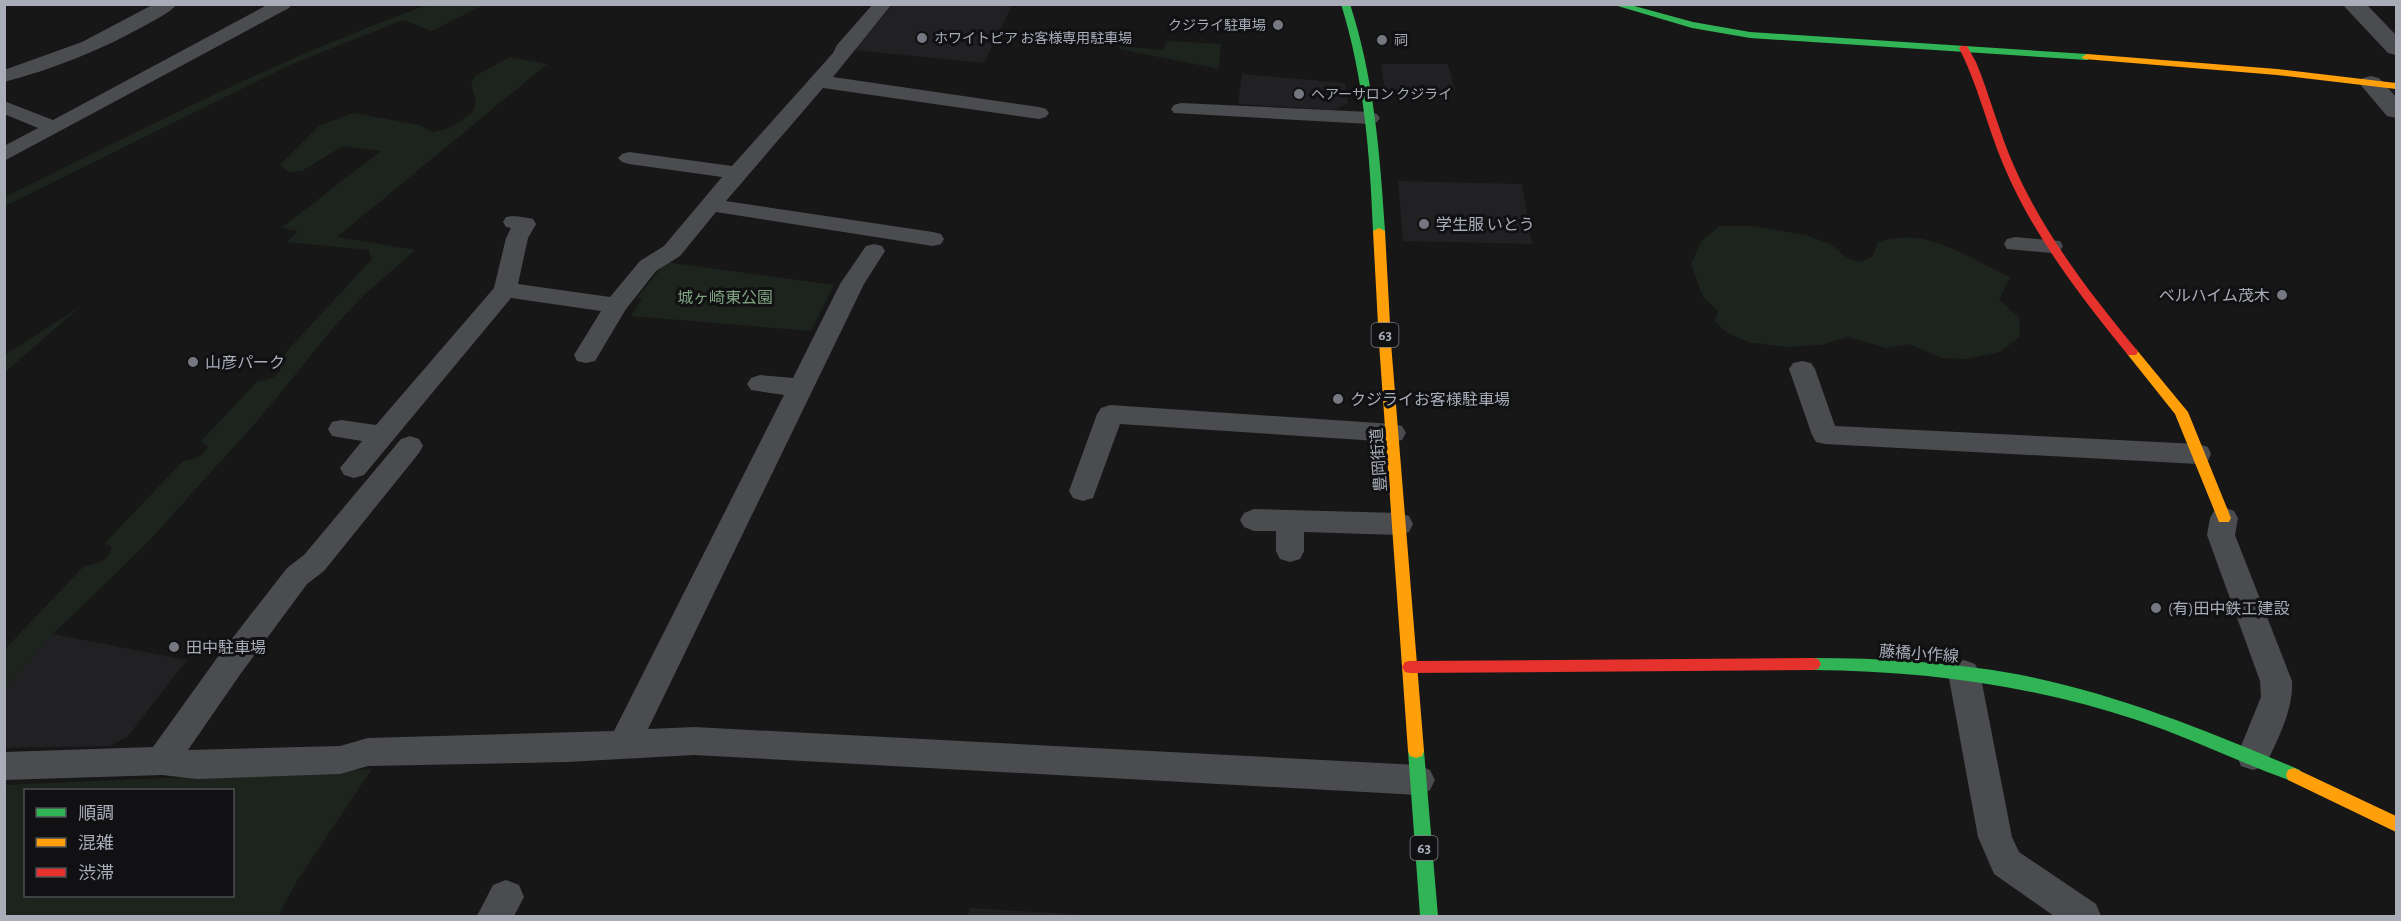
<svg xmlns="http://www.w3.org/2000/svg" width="2401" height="921" viewBox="0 0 2401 921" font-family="'Alegreya Sans','Noto Sans JP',sans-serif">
	<rect width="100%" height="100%" fill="#171717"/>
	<g fill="#212123">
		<path d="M 893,5 L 1012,5 L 984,63 L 853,50 Z"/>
		<path d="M 1381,64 L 1448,64 L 1455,91 L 1385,90 Z"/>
		<path d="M 1242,74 L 1345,83 L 1348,103 L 1334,110 L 1238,104 Z"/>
		<path d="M 1398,181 L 1522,184 L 1532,244 L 1403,241 Z"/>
		<path d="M 53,634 L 187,660 L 127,737 L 110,746 L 5,748 L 4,687 Z"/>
		<path d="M 970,908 L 1100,916 L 967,916 Z"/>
	</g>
	<g fill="#1d241e" fill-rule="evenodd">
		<path d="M 427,5 L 483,5 L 432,31 L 403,20 L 292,64 L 5,206 L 5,197 C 145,128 280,58 427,5 Z"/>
		<path d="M 1167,41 L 1221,44 L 1219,69 L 1119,49 L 1120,46 L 1163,50 Z"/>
		<path d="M 510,57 L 547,64 L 337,237 L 415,250 L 362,297 L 333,328 L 259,419 L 147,543 L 53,634 L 5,687 L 5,649 L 84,566 C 96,565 110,561 111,547 L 105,543 L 183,461 C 194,460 203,457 208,446 L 201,441 L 258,381 C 267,380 278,378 281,368 L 275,364 L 373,258 L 369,254 L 370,250 L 287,242 L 298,231 L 281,228 L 381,151 L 343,146 L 302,171 L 288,172 L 280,165 L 319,126 L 353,113 L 419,125 L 433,132 L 450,128 L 473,112 L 476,101 L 471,85 L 475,76 Z"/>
		<path d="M 1719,226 L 1750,226 L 1806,235 L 1830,244 L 1849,259 L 1861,262 L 1873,256 L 1878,242 C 1929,226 1965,257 2010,277 L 1999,300 L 2019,317 L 2020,337 L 2000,352 L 1966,359 L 1942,358 L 1909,344 L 1886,348 L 1848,337 L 1821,345 L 1785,347 L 1748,342 L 1728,333 L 1715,322 L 1718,311 L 1703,297 L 1691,264 L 1701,242 Z"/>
		<path d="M 666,262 L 834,285 L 811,331 L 631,316 L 642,299 L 637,298 Z"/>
		<path d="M 81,306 L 5,372 L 5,355 Z"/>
		<path d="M 372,769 L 297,881 L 278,916 L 5,916 L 4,785 ZM 26,790 L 232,790 L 232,896 L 26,896 Z"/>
	</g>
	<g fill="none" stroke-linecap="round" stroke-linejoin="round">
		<g fill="#4b4c50" fill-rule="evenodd">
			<path d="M 154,4 L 177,4 C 170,13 156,19 146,25 C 101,50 54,69 4,82 L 4,70 L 82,42 Z"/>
			<path d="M 269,4 L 292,4 L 289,8 L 4,161 L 4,146 L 38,128 L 4,114 L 4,101 L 53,120 Z"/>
			<path d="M 873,4 L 892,4 L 833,77 L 1039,107 L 1046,109 L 1049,113 L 1046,117 L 1039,119 L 823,88 L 726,201 L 933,232 L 941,234 L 944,239 L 941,244 L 933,246 L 716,212 L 680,256 L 656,271 L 626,309 L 595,361 L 586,363 L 577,361 L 574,355 L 601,311 L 511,298 L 364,475 L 354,478 L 344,475 L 340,468 L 362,441 L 332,436 L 328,429 L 332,422 L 341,420 L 376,425 L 494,288 L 506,238 L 511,228 L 506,227 L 503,222 L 506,217 C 516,215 523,217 533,219 L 536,224 L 528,238 L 518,284 L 610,297 L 640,261 L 664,246 L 722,177 L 629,164 L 622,162 L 618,158 L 622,154 L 629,152 L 732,166 L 833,53 L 837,45 Z"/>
			<path d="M 1181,103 L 1370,112 L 1377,114 L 1380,118 L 1377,122 L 1370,124 L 1174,113 L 1171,109 L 1174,105 Z"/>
			<path d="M 2015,237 L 2060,241 L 2063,246 L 2060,251 L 2052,253 L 2007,249 L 2004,244 L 2007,239 Z"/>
			<path d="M 874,244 L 882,246 L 885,251 L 864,284 L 648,729 L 694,727 L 1418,765 L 1430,770 L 1435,780 L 1430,790 L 1418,795 L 694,755 L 567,762 L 368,766 L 340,774 L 197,779 L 162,775 L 4,780 L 4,752 L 153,747 L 217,658 L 287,568 L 304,555 L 401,439 L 410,436 L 419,439 L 423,446 L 419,453 L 324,571 L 307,584 L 239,676 L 188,750 L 340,746 L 368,738 L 614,731 L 784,395 L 751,390 L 747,384 L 751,378 L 760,375 L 793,378 L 840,284 L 866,246 Z"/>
			<path d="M 1802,361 L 1811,363 L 1815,369 L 1835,426 L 2198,444 L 2208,447 L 2211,454 L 2208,461 L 2198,464 L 1825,444 L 1816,442 L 1812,435 L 1789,369 L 1793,363 Z"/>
			<path d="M 1110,405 L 1393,424 L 1402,426 L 1406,433 L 1402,440 L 1393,442 L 1120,424 L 1093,498 L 1083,501 L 1073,498 L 1069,491 L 1097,414 L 1101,408 Z"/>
			<path d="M 2224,507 L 2234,511 L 2238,518 L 2235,535 L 2292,681 C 2294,709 2277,741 2265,766 L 2253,770 L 2241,766 L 2237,756 L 2261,697 L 2260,681 L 2207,535 L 2210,518 L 2214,511 Z"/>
			<path d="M 1254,509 L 1399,513 L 1409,516 L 1413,524 L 1409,532 L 1399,535 L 1304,532 L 1304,551 L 1300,559 L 1290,562 L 1280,559 L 1276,551 L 1276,531 L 1254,531 L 1244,527 L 1240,520 L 1244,513 Z"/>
			<path d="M 1964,660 L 1975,664 L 1980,673 L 2012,837 L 2019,852 L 2096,904 L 2101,916 L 2054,916 L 1994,874 L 1978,837 L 1948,673 L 1953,664 Z"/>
			<path d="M 506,880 L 519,885 L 524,897 L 514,916 L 477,916 L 493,885 Z"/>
		</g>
		<g fill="#4b4c50" fill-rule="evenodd">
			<path d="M 2342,4 L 2366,4 L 2396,35 L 2396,55 L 2388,53 Z"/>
			<path d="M 2371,76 L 2379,78 L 2396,97 L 2396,118 L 2387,116 L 2359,83 L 2363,78 Z"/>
		</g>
		<g fill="#30b455" fill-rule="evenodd">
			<path d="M 1341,4 L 1350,4 C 1374,78 1380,154 1385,231 L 1379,234 L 1373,231 C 1370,154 1364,78 1341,4 Z"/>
			<path d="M 1611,4 L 1627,4 L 1693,22 L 1750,32 L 2087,54 L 2092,57 L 2087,60 L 1750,38 L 1692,28 Z"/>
			<path d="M 1813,658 C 1881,658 1949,662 2016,674 C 2115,693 2208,731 2300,770 L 2302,775 L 2300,780 L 2294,782 C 2241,763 2190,738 2137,720 C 2029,685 1926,671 1813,670 L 1808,669 L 1805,664 L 1808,659 Z"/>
			<path d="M 1416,744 L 1422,746 L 1424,751 L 1438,916 L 1420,916 L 1408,751 L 1410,746 Z"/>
		</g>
		<g fill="#ff9f0a" fill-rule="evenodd">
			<path d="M 2087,54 L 2277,69 L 2396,83 L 2396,89 L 2277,75 L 2084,59 L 2082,57 Z"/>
			<path d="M 1379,228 L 1385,231 L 1391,343 L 1424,751 L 1422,756 L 1416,758 L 1410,756 L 1408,751 L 1379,343 L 1373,231 Z"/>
			<path d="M 2132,348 L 2136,349 L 2188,412 L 2231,518 L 2229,522 L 2219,522 L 2175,414 L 2128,355 L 2126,352 Z"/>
			<path d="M 2294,768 L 2396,816 L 2396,832 L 2288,780 L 2286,775 L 2288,770 Z"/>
		</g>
		<g fill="#e5322d" fill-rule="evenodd">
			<path d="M 1961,46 L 1967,46 L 1976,62 C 1990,96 1999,132 2014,166 C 2044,234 2089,292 2136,349 L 2138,352 L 2136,355 L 2128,355 C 2080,296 2032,234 2003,164 C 1987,126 1978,85 1959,48 Z"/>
			<path d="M 1813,658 L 1818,659 L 1821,664 L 1818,669 L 1813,670 L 1410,673 L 1405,672 L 1402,667 L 1405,662 L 1410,661 Z"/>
		</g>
	</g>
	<g fill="#757880" stroke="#111113" stroke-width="2">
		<circle cx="1278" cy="25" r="6"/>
		<circle cx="922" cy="38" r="6"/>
		<circle cx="1382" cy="40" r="6"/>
		<circle cx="1299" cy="94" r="6"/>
		<circle cx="1424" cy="224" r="6"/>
		<circle cx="2282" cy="295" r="6"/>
		<circle cx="193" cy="362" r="6"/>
		<circle cx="1338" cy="399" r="6"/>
		<circle cx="2156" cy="608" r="6"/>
		<circle cx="174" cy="647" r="6"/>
	</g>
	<g text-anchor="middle" stroke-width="6" stroke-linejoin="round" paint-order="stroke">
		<g font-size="14" fill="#a8adb8" stroke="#111113" text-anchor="start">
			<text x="1266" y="30" text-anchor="end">クジライ駐車場</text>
			<text x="934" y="43">ホワイトピア お客様専用駐車場</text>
			<text x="1394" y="45">祠</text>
			<text x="1311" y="99">ヘアーサロン クジライ</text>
		</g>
		<g fill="#111113" stroke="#7b7e86" stroke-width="1.5">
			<rect x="1371.5" y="323" width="27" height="24" rx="4.5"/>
			<rect x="1410.5" y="836" width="27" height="24" rx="4.5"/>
		</g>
		<g font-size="15" font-weight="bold" fill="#a8adb8">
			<text x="1385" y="340">63</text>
			<text x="1424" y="853">63</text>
		</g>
		<g font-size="16" fill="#a8adb8" stroke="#111113" text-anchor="start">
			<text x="1436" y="230">学生服 いとう</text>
			<text x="2270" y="301" text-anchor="end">ベルハイム茂木</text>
			<text x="205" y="368">山彦パーク</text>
			<text x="1350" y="405">クジライお客様駐車場</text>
			<text x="2168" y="614">(有)田中鉄工建設</text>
			<text x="186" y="653">田中駐車場</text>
		</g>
		<g font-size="16" fill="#7fa381" stroke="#111113">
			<text x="725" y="303">城ヶ崎東公園</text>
		</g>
		<g font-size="16" fill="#a8adb8" stroke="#111113">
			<text transform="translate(1378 460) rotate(-94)" y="6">豊岡街道</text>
			<text transform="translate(1919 653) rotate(4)" y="6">藤橋小作線</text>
		</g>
	</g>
	<rect width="2401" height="921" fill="none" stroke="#a8adb8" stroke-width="12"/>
	<rect x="24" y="789" width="210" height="108" fill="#111113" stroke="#4d4f55" stroke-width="1.5"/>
	<rect x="36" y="808" width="30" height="9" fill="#30b455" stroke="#4d4f55" stroke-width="1.5"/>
	<text x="78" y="819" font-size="18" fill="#a8adb8">順調</text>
	<rect x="36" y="838" width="30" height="9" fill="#ff9f0a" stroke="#4d4f55" stroke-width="1.5"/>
	<text x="78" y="849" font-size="18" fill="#a8adb8">混雑</text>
	<rect x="36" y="868" width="30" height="9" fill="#e5322d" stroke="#4d4f55" stroke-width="1.5"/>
	<text x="78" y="879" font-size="18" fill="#a8adb8">渋滞</text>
</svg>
